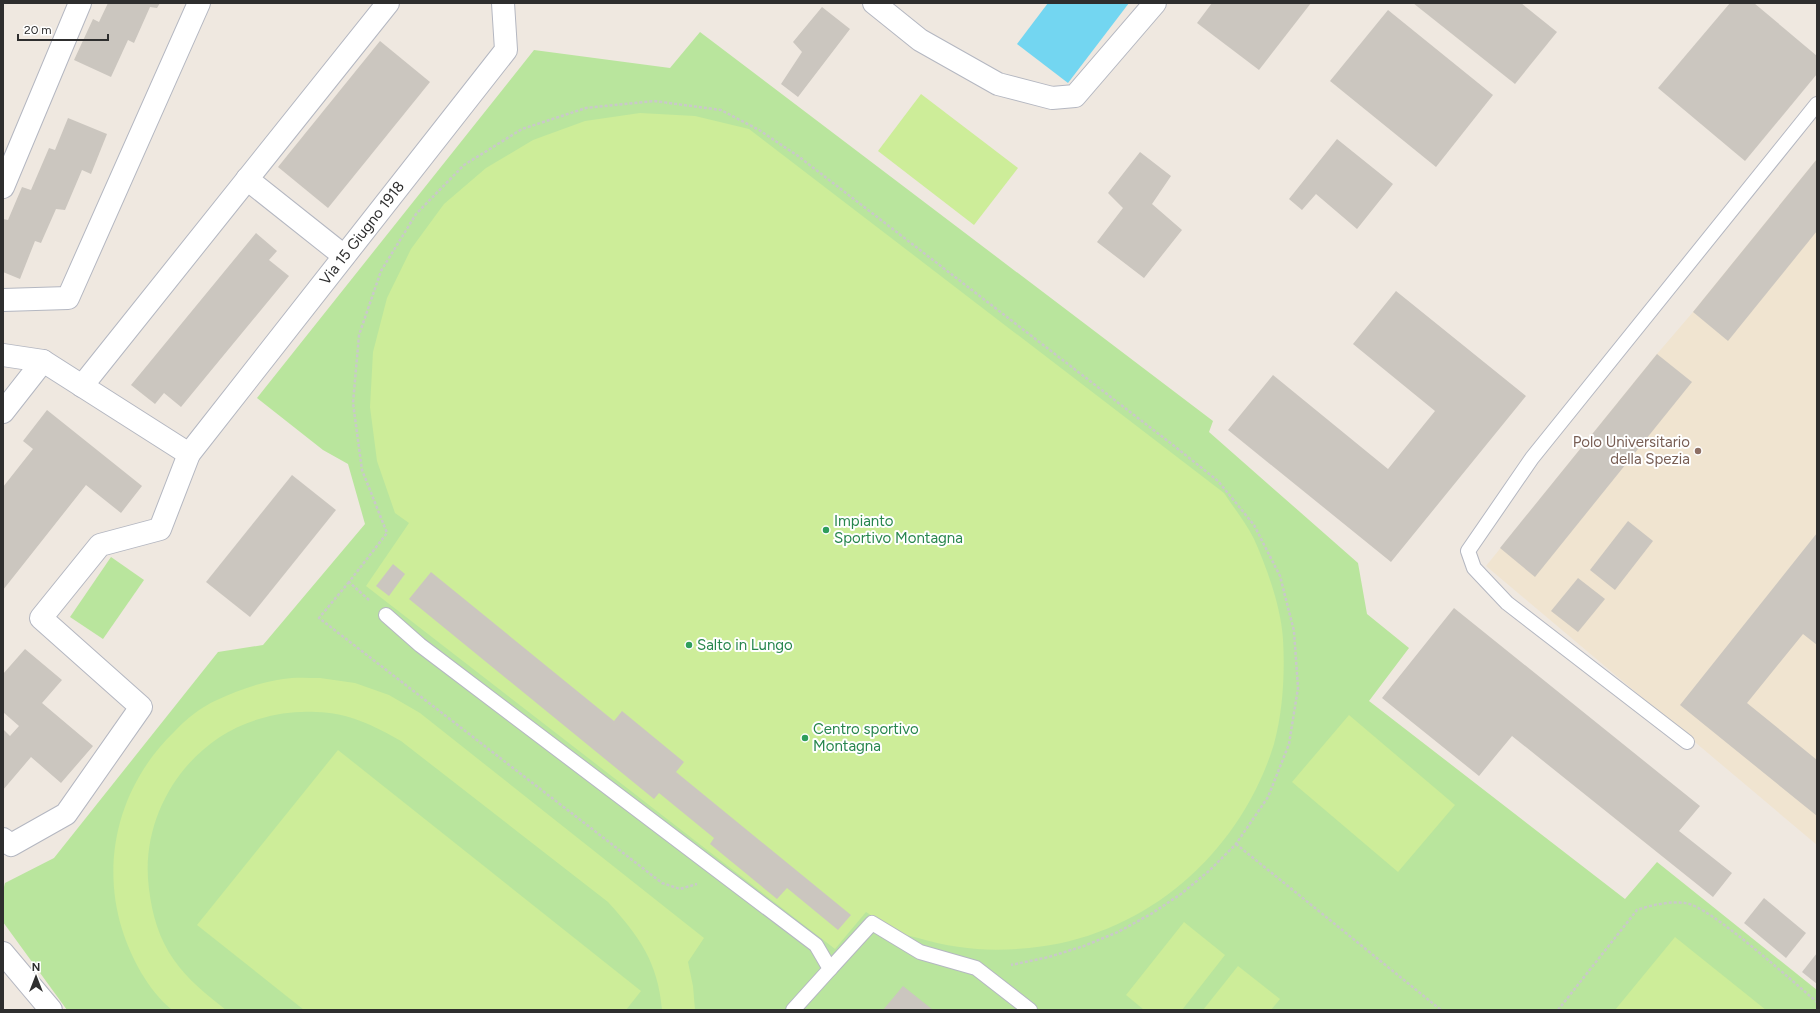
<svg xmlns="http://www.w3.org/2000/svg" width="1820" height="1013" viewBox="0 0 1820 1013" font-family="Figtree,sans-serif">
	<rect width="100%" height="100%" fill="#efe8e0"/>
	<path fill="#f0e4d0" d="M 1817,159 L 1817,845 L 1486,566 L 1657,354 L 1693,312 Z"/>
	<g fill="#b9e59d">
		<path d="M 700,32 L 1213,421 L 1209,432 L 1358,563 L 1367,614 L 1409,648 L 1369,701 L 1625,899 L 1657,862 L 1817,990 L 1817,1010 L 67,1010 L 3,922 L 3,891 L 5,883 L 54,858 L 218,652 L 263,645 L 365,524 L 348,464 L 323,450 L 257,398 L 534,50 L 670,68 Z"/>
		<path d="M 111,557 L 144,580 L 103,639 L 70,617 Z"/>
	</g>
	<g fill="#cded99">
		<path d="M 921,94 L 1018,168 L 974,225 L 878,151 Z"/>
		<path d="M 640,113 L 695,116 L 749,129 L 1224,493 C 1234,508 1246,523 1254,539 C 1267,568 1281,607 1283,639 C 1285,673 1283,711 1274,744 C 1240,854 1145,937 1029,948 C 989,952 956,949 918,938 C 910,936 902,934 895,931 C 885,926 875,918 866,912 L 835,949 L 366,586 L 409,523 L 395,513 L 377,461 L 370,407 L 373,352 L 387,298 L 411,249 L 444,204 L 486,168 L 533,140 L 585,121 Z"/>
		<path d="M 320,678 L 355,683 L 389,695 L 420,713 L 704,938 L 688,962 L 693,986 L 695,1010 L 662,1010 C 658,962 639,936 608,902 L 401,741 C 375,726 347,712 316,712 C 297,711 278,713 259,719 C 187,740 139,815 149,889 C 152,914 159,939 174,960 C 188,980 206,994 226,1010 L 172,1010 C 148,990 131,958 122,929 C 100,858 121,783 174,732 C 186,719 201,707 217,700 C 238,690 261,682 283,679 C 295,677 308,678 320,678 Z"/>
		<path d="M 1349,715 L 1455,805 L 1398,872 L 1292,782 Z"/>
		<path d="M 338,750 L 641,991 L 626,1010 L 304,1010 L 197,925 Z"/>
		<path d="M 1184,922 L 1225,955 L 1182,1010 L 1144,1010 L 1126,995 Z"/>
		<path d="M 1675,937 L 1766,1010 L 1615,1010 Z"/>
		<path d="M 1238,966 L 1280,999 L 1271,1010 L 1203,1010 Z"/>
	</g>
	<path fill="#73d6f1" d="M 1048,3 L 1129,3 L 1068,83 L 1017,44 Z"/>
	<g fill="#cbc6bf">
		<path d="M 108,3 L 160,3 L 157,8 L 150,7 L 134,43 L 128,40 L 111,77 L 74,60 L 93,19 L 99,22 Z"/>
		<path d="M 1212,3 L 1311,3 L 1259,70 L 1197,23 Z"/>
		<path d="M 1413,3 L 1521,3 L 1557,32 L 1515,84 Z"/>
		<path d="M 1730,3 L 1754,3 L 1817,56 L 1817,74 L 1745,161 L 1658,88 Z"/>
		<path d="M 822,7 L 850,29 L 798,97 L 781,84 L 802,52 L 793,42 Z"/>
		<path d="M 1388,10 L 1493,95 L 1436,167 L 1330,81 Z"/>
		<path d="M 380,41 L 430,82 L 328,208 L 278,167 Z"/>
		<path d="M 68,118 L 107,134 L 91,174 L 82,170 L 65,210 L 56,209 L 41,243 L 35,241 L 20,279 L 3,272 L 3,219 L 8,220 L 22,187 L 31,190 L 49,148 L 55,150 Z"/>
		<path d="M 1337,139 L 1393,184 L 1357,229 L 1316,194 L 1302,210 L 1289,199 Z"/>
		<path d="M 1140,152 L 1171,176 L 1152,204 L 1182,230 L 1144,278 L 1097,242 L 1123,208 L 1108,193 Z"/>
		<path d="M 1817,159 L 1817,231 L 1728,341 L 1693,312 Z"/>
		<path d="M 256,233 L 277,251 L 269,260 L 289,276 L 181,407 L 164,393 L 155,404 L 131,385 Z"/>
		<path d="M 1396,291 L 1526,396 L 1391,562 L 1228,430 L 1273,375 L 1388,469 L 1435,411 L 1353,344 Z"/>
		<path d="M 1657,354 L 1692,382 L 1535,577 L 1500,548 Z"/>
		<path d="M 47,410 L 142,486 L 121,513 L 86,485 L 3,590 L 3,487 L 33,449 L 23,441 Z"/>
		<path d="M 292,475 L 336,510 L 250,617 L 206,582 Z"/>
		<path d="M 1628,521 L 1653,541 L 1615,590 L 1590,570 Z"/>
		<path d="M 1817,533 L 1817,645 L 1803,634 L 1747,703 L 1817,760 L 1817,816 L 1680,705 Z"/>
		<path d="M 393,564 L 405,574 L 389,596 L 376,586 Z"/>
		<path d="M 431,572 L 614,721 L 622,711 L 684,762 L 676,772 L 851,915 L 838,930 L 787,888 L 777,899 L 710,844 L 714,838 L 659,793 L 654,799 L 409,599 Z"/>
		<path d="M 1578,578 L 1605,599 L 1578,632 L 1551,611 Z"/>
		<path d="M 1454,608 L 1700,806 L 1679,831 L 1732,873 L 1713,897 L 1512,736 L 1479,776 L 1382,698 Z"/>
		<path d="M 25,649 L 62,680 L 42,703 L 93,746 L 61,783 L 31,757 L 3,790 L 3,729 L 10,736 L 19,726 L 3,712 L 3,674 Z"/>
		<path d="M 1764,898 L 1806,933 L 1786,958 L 1744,923 Z"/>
		<path d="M 1817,953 L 1817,984 L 1802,972 Z"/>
		<path d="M 903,986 L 933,1010 L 883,1010 Z"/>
	</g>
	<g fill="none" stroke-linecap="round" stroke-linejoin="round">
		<defs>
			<g id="service">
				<path d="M 386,615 L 420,645 L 816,945 L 830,969 L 793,1010"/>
				<path d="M 1687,742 L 1507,603 L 1474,568 L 1468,551 L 1532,458 L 1817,104"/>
				<path d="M 830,969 L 872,923 L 920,952 L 976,968 L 1030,1010"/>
			</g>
			<path id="pedestrian" d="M 82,386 L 388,3"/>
			<g id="minor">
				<path d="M 874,3 L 920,40 L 998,84 L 1052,98 L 1075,96 L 1155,3"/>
				<path d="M 247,179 L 344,256"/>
				<path d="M 3,187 L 80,3"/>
				<path d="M 3,300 L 68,298 L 199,3"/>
				<path d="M 3,355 L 43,361"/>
				<path d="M 3,412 L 43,361 L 189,454"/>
				<path d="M 3,839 L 11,845 L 66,814 L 141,707 L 41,618 L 100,545 L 160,529 L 189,454 L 506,50 L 503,3"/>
				<path d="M 3,953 L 51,1010"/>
			</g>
		</defs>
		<use href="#service" stroke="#b4b7c1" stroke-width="16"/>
		<use href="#pedestrian" stroke="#b4b7c1" stroke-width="24"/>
		<use href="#minor" stroke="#b4b7c1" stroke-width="24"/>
		<g stroke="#c9c9c9" stroke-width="2.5" stroke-dasharray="3 2" stroke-linecap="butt">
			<path d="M 349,582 L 319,618 L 662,883 L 680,889 L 697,884"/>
			<path d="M 369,600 L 349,582 L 387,533 L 362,470 L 353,403 L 359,335 L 381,271 L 416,214 L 464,165 L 522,129 L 586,108 L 654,101 L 721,110 L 759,130 L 798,156 L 1173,445 L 1218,481 L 1254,525 L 1280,576 L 1294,631 L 1298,688 L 1289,744 L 1268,797 L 1236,844 L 1210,870 L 1181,894 L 1151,914 L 1118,932 L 1084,946 L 1049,957 L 1011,965"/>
			<path d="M 1236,844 L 1441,1010"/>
			<path d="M 1558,1010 L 1637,910 C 1652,905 1669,901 1685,903 C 1709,905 1794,983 1817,1002"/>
		</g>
		<use href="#service" stroke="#fff" stroke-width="14"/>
		<use href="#pedestrian" stroke="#fff" stroke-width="22"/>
		<use href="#minor" stroke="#fff" stroke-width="22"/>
	</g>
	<circle fill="#8d6e63" stroke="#fff" stroke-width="1.5" cx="1698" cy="451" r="4"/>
	<g fill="#2e9e5b" stroke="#fff" stroke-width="1.5">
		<circle cx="826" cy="530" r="4"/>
		<circle cx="689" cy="645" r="4"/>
		<circle cx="805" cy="738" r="4"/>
	</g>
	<g text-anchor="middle" stroke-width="4" stroke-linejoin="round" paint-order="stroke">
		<g font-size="15" fill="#2e2e2e" stroke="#fff">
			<text transform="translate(362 233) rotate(-52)" y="5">Via 15 Giugno 1918</text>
		</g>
		<g font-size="15" fill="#785e54" stroke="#fff" text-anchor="end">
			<text x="1690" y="447">Polo Universitario<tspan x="1690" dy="17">della Spezia</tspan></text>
		</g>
		<g font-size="15" fill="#27864d" stroke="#fff" text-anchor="start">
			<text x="834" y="526">Impianto<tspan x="834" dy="17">Sportivo Montagna</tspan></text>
			<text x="697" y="650">Salto in Lungo</text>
			<text x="813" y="734">Centro sportivo<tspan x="813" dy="17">Montagna</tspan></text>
		</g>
	</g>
	<rect width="1820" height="1013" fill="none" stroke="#2e2e2e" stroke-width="8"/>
	<g transform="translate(36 977)" stroke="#ffffff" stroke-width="3" paint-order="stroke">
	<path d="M0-3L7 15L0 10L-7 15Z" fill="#2e2e2e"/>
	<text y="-6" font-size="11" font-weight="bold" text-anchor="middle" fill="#2e2e2e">N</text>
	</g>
	<path d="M18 34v6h90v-6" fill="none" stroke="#2e2e2e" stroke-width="2"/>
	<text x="24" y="34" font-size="12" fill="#2e2e2e" stroke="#ffffff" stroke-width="3" paint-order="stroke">20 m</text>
</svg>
